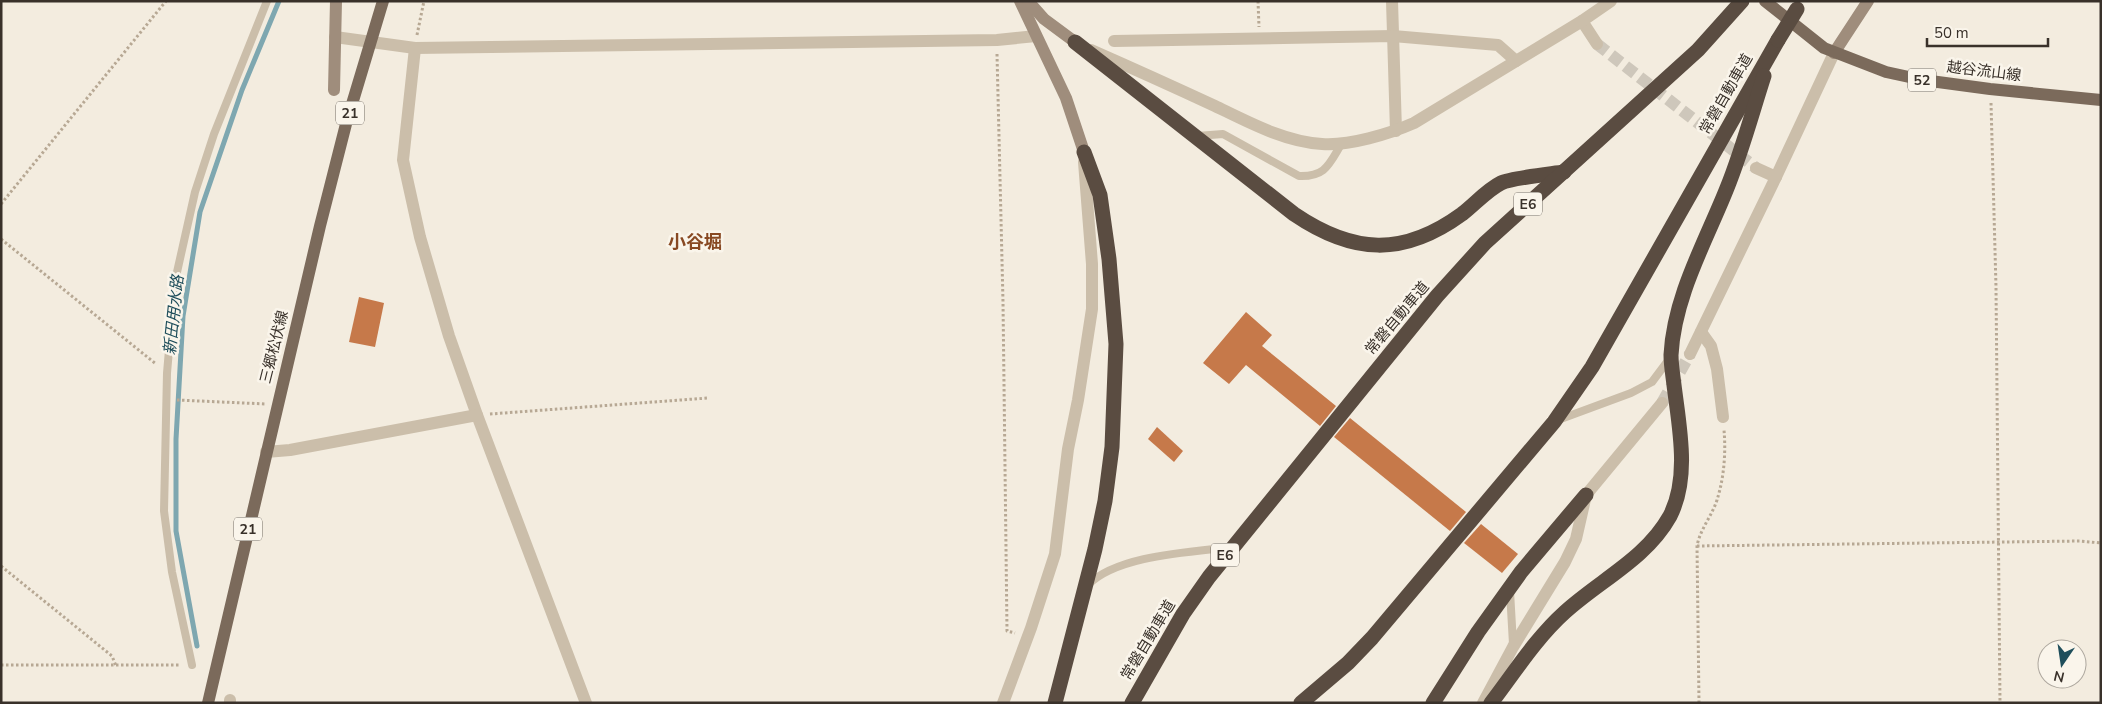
<svg xmlns="http://www.w3.org/2000/svg" width="2102" height="704" viewBox="0 0 2102 704" font-family="'Nunito Sans','Noto Sans JP',sans-serif">
	<rect width="100%" height="100%" fill="#f3ecdf"/>
	<g fill="none" stroke-linecap="round" stroke-linejoin="round">
		<path stroke="#7ea7b0" stroke-width="5" d="M 197,646 L 176,531 L 176,439 L 183,316 L 200,212 L 242,90 L 279,1"/>
	</g>
	<g fill="#c6794a">
		<path d="M 359,297 L 384,303 L 375,347 L 349,342 Z"/>
		<path d="M 1246,312 L 1272,335 L 1262,346 L 1336,406 L 1320,426 L 1246,365 L 1229,384 L 1203,363 Z"/>
		<path d="M 1350,418 L 1466,512 L 1450,531 L 1334,437 Z"/>
		<path d="M 1157,427 L 1183,451 L 1174,462 L 1148,439 Z"/>
		<path d="M 1481,524 L 1518,554 L 1502,573 L 1464,543 Z"/>
	</g>
	<g fill="none" stroke-linecap="round" stroke-linejoin="round">
		<g stroke="#cec7bb" stroke-width="12" stroke-dasharray="12 6" stroke-linecap="butt">
			<path d="M 1597,44 L 1756,168"/>
			<path d="M 1662,403 L 1690,354"/>
		</g>
		<g stroke="#b7a894" stroke-width="3" stroke-dasharray="2.5 2.5" stroke-linecap="butt">
			<path d="M 1258,1 L 1259,27"/>
			<path d="M 417,35 L 424,1"/>
			<path d="M 997,54 L 1003,302 L 1007,631 L 1015,633"/>
			<path d="M 1991,103 L 1996,287 L 2000,703"/>
			<path d="M 1,204 L 166,1"/>
			<path d="M 1,239 L 156,364"/>
			<path d="M 177,400 L 266,404"/>
			<path d="M 490,414 L 708,398"/>
			<path d="M 1697,546 L 2080,541 L 2101,543"/>
			<path d="M 1,566 L 112,656 L 116,666"/>
			<path d="M 1,665 L 181,665"/>
			<path d="M 1699,703 L 1697,546 C 1700,529 1712,516 1717,500 C 1724,478 1726,453 1724,430"/>
		</g>
		<g stroke="#cbbeaa" stroke-width="8">
			<path d="M 1197,136 L 1223,134 L 1299,176 C 1326,177 1329,164 1342,143"/>
			<path d="M 1558,420 L 1631,393 L 1652,382 L 1670,358"/>
			<path d="M 1088,585 C 1117,555 1192,552 1232,547"/>
			<path d="M 1510,591 L 1513,644"/>
			<path d="M 192,665 L 172,572 L 164,511 L 167,373 L 175,281 L 195,192 L 214,134 L 267,1"/>
		</g>
		<g stroke="#cbbeaa" stroke-width="12">
			<path d="M 1392,1 L 1396,131"/>
			<path d="M 1582,21 L 1597,44"/>
			<path d="M 335,37 L 415,48 L 997,40 L 1036,36"/>
			<path d="M 1114,41 L 1393,36 L 1498,45 L 1516,61"/>
			<path d="M 415,48 L 403,160 L 420,237 L 449,336 L 477,415 L 586,703"/>
			<path d="M 1091,50 C 1132,68 1174,87 1215,106 C 1248,122 1285,142 1322,144 C 1349,146 1389,134 1414,123 L 1582,21 L 1611,1"/>
			<path d="M 1756,168 L 1776,177"/>
			<path d="M 1701,332 L 1711,346 L 1717,369 L 1723,417"/>
			<path d="M 1690,354 L 1776,177 L 1834,53"/>
			<path d="M 266,452 L 290,450 L 477,415"/>
			<path d="M 230,700 L 230,703"/>
			<path d="M 1003,703 L 1031,628 L 1055,554 L 1068,449 L 1078,400 L 1092,309 L 1092,264 L 1084,162"/>
			<path d="M 1483,703 L 1513,647 L 1565,562 L 1576,539 L 1586,495 L 1662,403"/>
		</g>
		<g stroke="#9f8d7c" stroke-width="12">
			<path d="M 1020,1 L 1066,98 L 1084,152"/>
			<path d="M 1028,1 L 1044,19 L 1075,42"/>
			<path d="M 1834,53 L 1868,1"/>
			<path d="M 334,90 L 336,1"/>
		</g>
		<g stroke="#7b6a5b" stroke-width="12">
			<path d="M 1765,1 L 1824,48 L 1886,72 L 1923,80 L 1990,89 L 2101,100"/>
			<path d="M 208,703 L 320,226 L 346,124 L 383,1"/>
		</g>
		<g stroke="#5a4c41" stroke-width="15">
			<path d="M 1075,42 L 1294,214 C 1353,254 1403,257 1462,214 C 1475,204 1487,190 1501,183 C 1511,178 1551,174 1564,172"/>
			<path d="M 1055,703 L 1095,549 L 1105,501 L 1112,447 L 1116,344 L 1109,259 L 1100,195 L 1084,152"/>
			<path d="M 1132,703 L 1183,614 L 1209,577 L 1437,296 L 1485,243 L 1698,50 L 1742,1"/>
			<path d="M 1301,703 L 1348,663 L 1372,638 L 1554,422 L 1592,367 L 1778,40"/>
			<path d="M 1433,703 L 1478,632 L 1521,572 L 1586,495"/>
			<path d="M 1491,703 C 1514,673 1536,638 1565,612 C 1600,580 1646,559 1670,516 C 1690,477 1679,426 1674,385 C 1673,376 1671,365 1671,355 C 1674,296 1706,241 1727,188 C 1742,151 1752,113 1764,76"/>
		</g>
		<path stroke="#5a4c41" stroke-width="15" d="M 1778,40 L 1797,9"/>
	</g>
	<g text-anchor="middle" stroke-width="5" stroke-linejoin="round" paint-order="stroke">
		<g fill="#faf5eb" stroke="#736c64" stroke-width="1">
			<rect x="1908" y="68.5" width="28" height="23" rx="4"/>
			<rect x="336" y="101.5" width="28" height="23" rx="4"/>
			<rect x="1514" y="192.5" width="28" height="23" rx="4"/>
			<rect x="234" y="517.5" width="28" height="23" rx="4"/>
			<rect x="1211" y="543.5" width="28" height="23" rx="4"/>
		</g>
		<g font-size="14" font-weight="bold" fill="#39312a">
			<text x="1922" y="85">52</text>
			<text x="350" y="118">21</text>
			<text x="1528" y="209">E6</text>
			<text x="248" y="534">21</text>
			<text x="1225" y="560">E6</text>
		</g>
		<g font-size="15" fill="#39312a" stroke="#faf5eb">
			<text transform="translate(1984 71) rotate(7)" y="5">越谷流山線</text>
			<text transform="translate(1726 94) rotate(-60)" y="5">常磐自動車道</text>
			<text transform="translate(1397 318) rotate(-50)" y="5">常磐自動車道</text>
			<text transform="translate(274 347) rotate(-76)" y="5">三郷松伏線</text>
			<text transform="translate(1148 640) rotate(-59)" y="5">常磐自動車道</text>
		</g>
		<g font-size="16" font-style="italic" fill="#1f4e5b" stroke="#faf5eb">
			<text transform="translate(173 315) rotate(-84)" y="6">新田用水路</text>
		</g>
		<g font-size="18" font-weight="bold" fill="#884923" stroke="#faf5eb">
			<text x="695" y="248">小谷堀</text>
		</g>
	</g>
	<rect width="2102" height="704" fill="none" stroke="#39312a" stroke-width="5"/>
	<g transform="translate(2062 664) rotate(193)"><circle r="24" fill="#faf5eb" stroke="#ada79e"/>
	<path d="M0-4L9 19L0 12L-9 19Z" fill="#1f4e5b"/>
	<text y="-8" font-size="14" font-weight="bold" text-anchor="middle" fill="#39312a">N</text>
	</g>
	<path d="M1927 38v8h121v-8" fill="none" stroke="#39312a" stroke-width="2.5"/>
	<text x="1934" y="38" font-size="15" fill="#39312a" stroke="#faf5eb" stroke-width="4" paint-order="stroke">50 m</text>
</svg>
